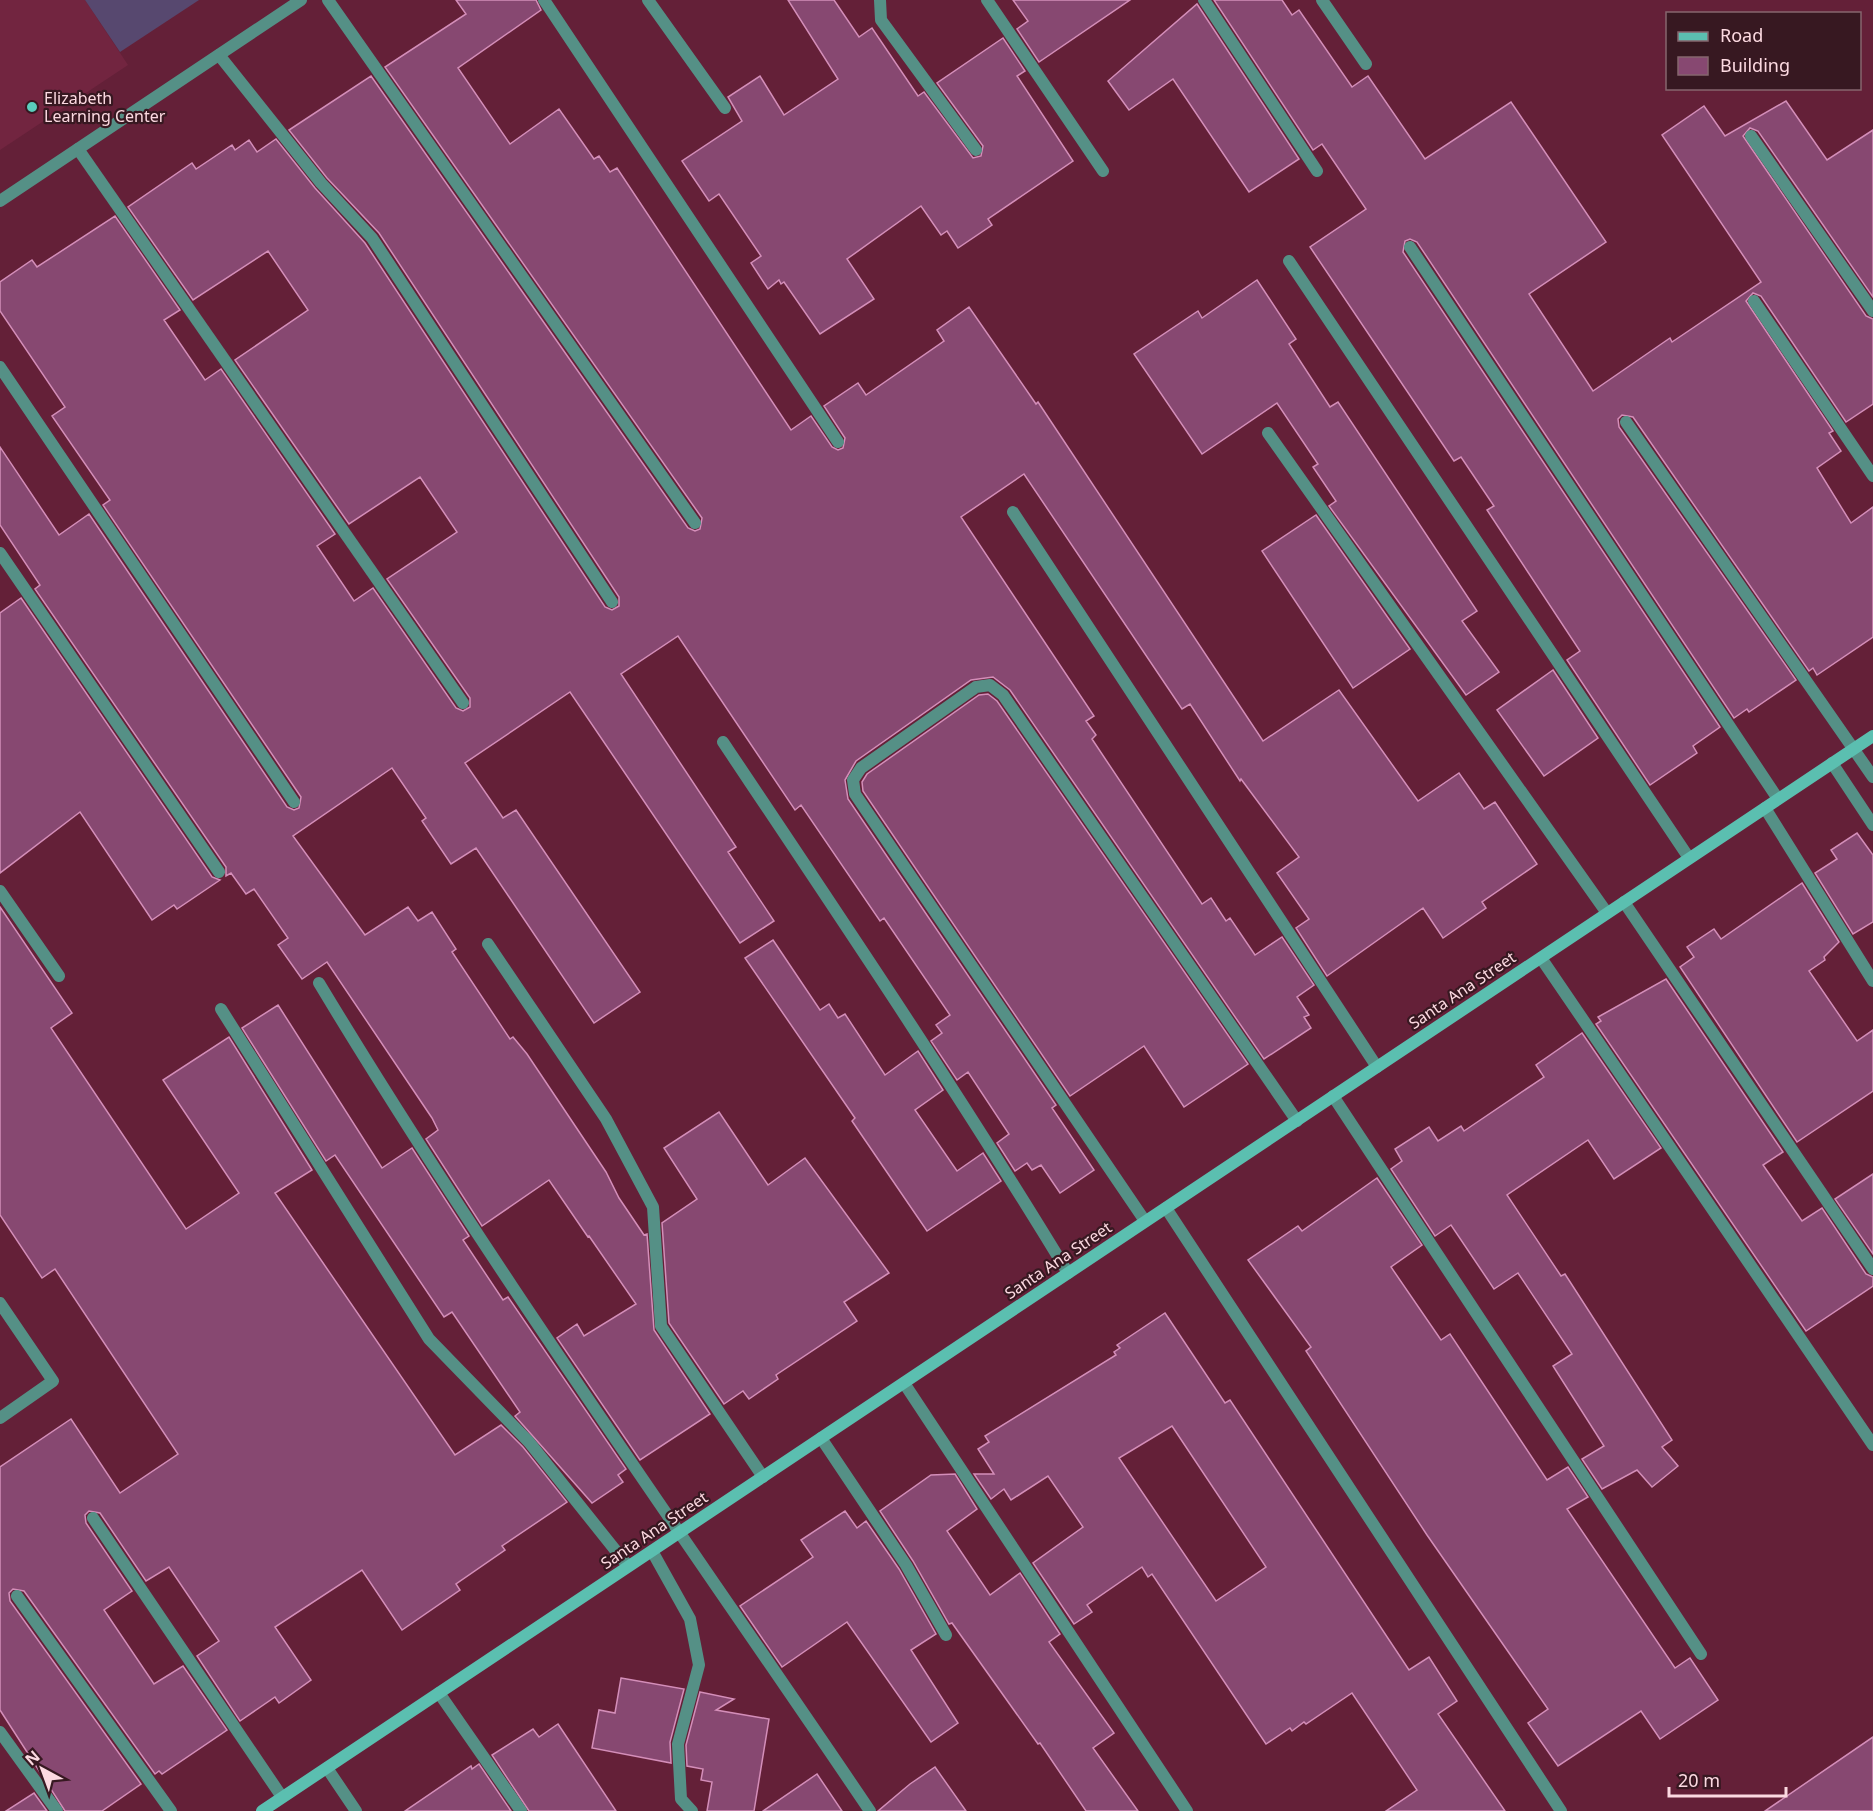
<svg xmlns="http://www.w3.org/2000/svg" width="1873" height="1811" viewBox="0 0 1873 1811" font-family="'Noto Sans',sans-serif">
	<rect width="100%" height="100%" fill="#642038"/>
	<path fill="#722540" d="M 0,0 L 85,0 L 128,65 L 0,150 Z"/>
	<path fill="#57486f" d="M 85,0 L 199,0 L 120,52 Z"/>
	<g fill="#874871" stroke="#d48eb9" stroke-width="1.5" fill-rule="evenodd">
		<path d="M 456,0 L 536,0 L 541,10 L 458,68 L 510,144 L 559,109 L 594,159 L 599,156 L 610,172 L 617,168 L 791,430 L 811,416 L 832,447 L 838,450 L 843,448 L 845,438 L 824,406 L 858,383 L 866,395 L 944,341 L 937,330 L 969,307 L 1036,404 L 1038,402 L 1263,741 L 1339,690 L 1418,801 L 1459,773 L 1484,809 L 1495,802 L 1537,864 L 1482,902 L 1486,908 L 1443,938 L 1423,908 L 1327,976 L 1296,928 L 1309,919 L 1277,873 L 1299,857 L 1241,779 L 1240,781 L 1190,704 L 1182,709 L 1024,474 L 961,517 L 1094,716 L 1086,721 L 1096,735 L 1092,739 L 1202,904 L 1211,898 L 1226,921 L 1230,918 L 1255,955 L 1282,937 L 1314,985 L 1297,997 L 1309,1015 L 1304,1017 L 1311,1028 L 1264,1059 L 1010,690 L 993,677 L 971,680 L 856,761 L 845,780 L 848,799 L 1056,1105 L 1052,1108 L 1094,1170 L 1060,1193 L 1041,1165 L 1032,1170 L 1027,1163 L 1015,1171 L 997,1143 L 1009,1134 L 968,1072 L 957,1080 L 931,1041 L 942,1033 L 936,1025 L 950,1015 L 884,918 L 880,921 L 801,805 L 795,810 L 678,636 L 621,674 L 736,847 L 728,852 L 774,921 L 740,943 L 570,692 L 465,763 L 503,818 L 516,810 L 640,992 L 594,1023 L 476,848 L 451,864 L 422,821 L 426,818 L 392,768 L 293,836 L 365,935 L 408,907 L 418,921 L 432,912 L 456,949 L 452,952 L 510,1039 L 513,1037 L 527,1054 L 606,1172 L 619,1198 L 644,1235 L 647,1234 L 654,1330 L 710,1414 L 640,1460 L 557,1338 L 577,1324 L 584,1336 L 636,1304 L 589,1236 L 588,1237 L 549,1180 L 482,1226 L 426,1139 L 438,1130 L 432,1118 L 327,962 L 302,979 L 278,945 L 288,938 L 254,889 L 246,894 L 231,873 L 226,876 L 226,867 L 35,589 L 40,585 L 0,525 L 0,447 L 59,535 L 89,514 L 287,807 L 294,810 L 299,808 L 301,797 L 103,505 L 110,500 L 52,416 L 65,407 L 0,311 L 0,282 L 32,260 L 37,267 L 115,216 L 180,310 L 164,320 L 205,380 L 221,369 L 335,534 L 317,546 L 354,601 L 373,588 L 456,708 L 463,711 L 470,707 L 470,698 L 387,579 L 457,532 L 420,477 L 349,524 L 235,360 L 308,310 L 268,251 L 193,300 L 128,207 L 192,163 L 196,169 L 232,145 L 235,150 L 249,140 L 257,152 L 276,139 L 315,188 L 365,243 L 605,607 L 612,610 L 619,606 L 619,597 L 379,233 L 327,178 L 289,130 L 371,76 L 688,528 L 695,531 L 700,529 L 702,518 L 385,67 L 466,14 Z"/>
		<path d="M 788,0 L 834,0 L 859,37 L 872,28 L 918,96 L 924,92 L 973,158 L 981,156 L 983,146 L 937,83 L 1003,38 L 1025,71 L 1017,76 L 1073,161 L 988,219 L 992,225 L 958,248 L 947,231 L 941,235 L 921,206 L 847,259 L 874,299 L 820,334 L 784,282 L 781,284 L 779,280 L 768,289 L 751,263 L 761,256 L 719,194 L 709,201 L 682,161 L 742,121 L 728,97 L 760,76 L 784,115 L 838,79 Z"/>
		<path d="M 1013,0 L 1130,0 L 1039,62 L 1017,29 L 1028,21 Z"/>
		<path d="M 1214,0 L 1282,0 L 1292,15 L 1299,10 L 1352,87 L 1368,76 L 1425,159 L 1511,102 L 1606,242 L 1529,294 L 1593,391 L 1670,338 L 1672,342 L 1761,282 L 1662,135 L 1704,106 L 1725,136 L 1786,101 L 1827,160 L 1873,130 L 1873,297 L 1758,131 L 1750,128 L 1743,136 L 1866,316 L 1873,319 L 1873,404 L 1846,422 L 1761,296 L 1753,293 L 1746,301 L 1833,431 L 1829,433 L 1841,451 L 1817,468 L 1851,523 L 1873,507 L 1873,637 L 1817,675 L 1813,668 L 1809,671 L 1633,417 L 1622,415 L 1618,419 L 1619,427 L 1796,680 L 1749,712 L 1747,709 L 1734,718 L 1417,242 L 1410,239 L 1405,241 L 1403,252 L 1720,727 L 1693,746 L 1697,753 L 1650,785 L 1567,660 L 1580,651 L 1487,510 L 1494,506 L 1461,457 L 1454,461 L 1310,247 L 1366,209 L 1322,144 L 1313,150 Z"/>
		<path d="M 1197,4 L 1299,159 L 1249,192 L 1173,79 L 1129,110 L 1108,81 Z"/>
		<path d="M 1257,280 L 1296,339 L 1289,344 L 1330,407 L 1338,402 L 1477,611 L 1462,621 L 1499,672 L 1466,695 L 1329,506 L 1336,501 L 1313,467 L 1318,464 L 1277,403 L 1202,454 L 1134,354 L 1198,311 L 1202,318 Z"/>
		<path d="M 1316,515 L 1410,649 L 1353,688 L 1262,551 Z"/>
		<path d="M 21,598 L 212,877 L 220,880 L 177,909 L 174,905 L 152,920 L 80,812 L 0,873 L 0,613 Z"/>
		<path d="M 1553,670 L 1598,738 L 1544,776 L 1497,710 Z"/>
		<path d="M 988,694 L 997,701 L 1248,1064 L 1184,1107 L 1144,1046 L 1070,1096 L 863,791 L 862,782 L 867,774 L 979,695 Z"/>
		<path d="M 1857,833 L 1873,855 L 1873,922 L 1853,934 L 1815,873 L 1837,859 L 1831,850 Z"/>
		<path d="M 1802,883 L 1839,942 L 1824,957 L 1825,960 L 1809,971 L 1857,1041 L 1873,1030 L 1873,1091 L 1797,1142 L 1680,967 L 1694,957 L 1687,947 L 1714,929 L 1721,939 Z"/>
		<path d="M 0,907 L 72,1013 L 51,1028 L 186,1229 L 239,1193 L 163,1080 L 229,1037 L 312,1170 L 275,1193 L 455,1455 L 501,1425 L 523,1447 L 567,1502 L 502,1546 L 505,1550 L 456,1584 L 460,1590 L 402,1630 L 362,1570 L 275,1627 L 311,1680 L 279,1703 L 275,1697 L 240,1721 L 197,1656 L 219,1641 L 169,1567 L 146,1581 L 100,1513 L 89,1511 L 85,1515 L 86,1523 L 132,1591 L 104,1610 L 154,1684 L 183,1666 L 227,1730 L 162,1774 L 159,1771 L 155,1774 L 24,1591 L 13,1589 L 9,1593 L 10,1601 L 141,1784 L 102,1811 L 65,1811 L 0,1710 L 0,1467 L 71,1419 L 120,1493 L 178,1454 L 55,1269 L 42,1278 L 0,1215 Z"/>
		<path d="M 773,940 L 820,1010 L 829,1004 L 838,1018 L 845,1014 L 885,1075 L 918,1051 L 943,1090 L 915,1110 L 957,1171 L 983,1153 L 1001,1181 L 927,1231 L 852,1121 L 855,1118 L 745,958 Z"/>
		<path d="M 1666,979 L 1783,1152 L 1763,1165 L 1802,1221 L 1822,1208 L 1866,1274 L 1873,1277 L 1873,1286 L 1806,1331 L 1596,1024 L 1601,1021 L 1598,1017 Z"/>
		<path d="M 278,1005 L 382,1168 L 412,1148 L 469,1236 L 463,1240 L 503,1300 L 508,1297 L 626,1469 L 618,1475 L 623,1482 L 592,1503 L 515,1416 L 520,1412 L 452,1312 L 444,1317 L 335,1155 L 326,1161 L 242,1028 Z"/>
		<path d="M 1582,1033 L 1661,1148 L 1614,1179 L 1588,1140 L 1507,1195 L 1561,1276 L 1565,1274 L 1672,1440 L 1662,1447 L 1678,1466 L 1652,1487 L 1637,1470 L 1602,1489 L 1582,1459 L 1604,1446 L 1553,1366 L 1572,1354 L 1518,1273 L 1494,1289 L 1451,1225 L 1435,1236 L 1391,1169 L 1402,1161 L 1395,1149 L 1429,1127 L 1438,1141 L 1461,1126 L 1464,1131 L 1544,1077 L 1536,1065 Z"/>
		<path d="M 719,1112 L 768,1185 L 805,1158 L 889,1273 L 844,1302 L 857,1321 L 776,1375 L 778,1379 L 749,1399 L 743,1391 L 724,1404 L 669,1323 L 662,1223 L 697,1199 L 664,1148 Z"/>
		<path d="M 1873,1174 L 1873,1254 L 1835,1199 Z"/>
		<path d="M 1377,1178 L 1422,1245 L 1391,1267 L 1441,1340 L 1450,1334 L 1547,1480 L 1568,1467 L 1588,1497 L 1567,1509 L 1675,1668 L 1690,1658 L 1718,1700 L 1660,1739 L 1641,1711 L 1558,1766 L 1528,1723 L 1548,1709 L 1427,1535 L 1306,1351 L 1311,1347 L 1248,1260 L 1298,1226 L 1302,1231 Z"/>
		<path d="M 1165,1313 L 1225,1403 L 1230,1400 L 1409,1670 L 1429,1657 L 1457,1701 L 1438,1714 L 1505,1811 L 1386,1811 L 1417,1790 L 1352,1693 L 1306,1724 L 1304,1722 L 1292,1731 L 1290,1728 L 1266,1744 L 1152,1574 L 1148,1577 L 1142,1567 L 1087,1605 L 1092,1612 L 1074,1624 L 1033,1563 L 1083,1527 L 1048,1476 L 1011,1500 L 1004,1489 L 991,1499 L 974,1474 L 994,1474 L 978,1449 L 989,1442 L 985,1436 L 1116,1355 L 1114,1352 L 1120,1348 L 1117,1345 ZM 1172,1426 L 1266,1567 L 1216,1601 L 1119,1458 Z"/>
		<path d="M 955,1474 L 977,1509 L 947,1531 L 990,1595 L 1020,1573 L 1060,1634 L 1049,1642 L 1114,1733 L 1093,1748 L 1138,1811 L 1086,1811 L 1040,1743 L 1038,1744 L 952,1623 L 949,1624 L 913,1561 L 880,1511 L 931,1475 Z"/>
		<path d="M 845,1511 L 857,1528 L 866,1521 L 899,1569 L 936,1634 L 911,1650 L 958,1723 L 931,1742 L 847,1622 L 782,1667 L 740,1606 L 813,1557 L 801,1540 Z"/>
		<path d="M 621,1678 L 684,1689 L 670,1742 L 671,1763 L 592,1748 L 599,1710 L 615,1713 Z"/>
		<path d="M 700,1692 L 734,1699 L 716,1710 L 769,1719 L 754,1811 L 707,1811 L 712,1782 L 701,1780 L 703,1769 L 687,1766 L 686,1745 Z"/>
		<path d="M 558,1724 L 616,1811 L 529,1811 L 492,1755 L 533,1729 L 539,1737 Z"/>
		<path d="M 1873,1737 L 1873,1811 L 1765,1811 Z"/>
		<path d="M 479,1764 L 511,1811 L 405,1811 L 471,1766 L 472,1769 Z"/>
		<path d="M 935,1767 L 966,1811 L 878,1811 L 910,1784 Z"/>
		<path d="M 817,1774 L 842,1811 L 763,1811 Z"/>
		<path d="M 34,1793 L 47,1811 L 6,1811 Z"/>
	</g>
	<g fill="none" stroke-linecap="round" stroke-linejoin="round">
		<g stroke="#559086" stroke-width="12">
			<path d="M 328,0 L 695,523"/>
			<path d="M 544,0 L 838,442"/>
			<path d="M 648,0 L 725,108"/>
			<path d="M 880,0 L 881,20 L 976,150"/>
			<path d="M 987,0 L 1103,171"/>
			<path d="M 1204,0 L 1317,171"/>
			<path d="M 1322,0 L 1366,64"/>
			<path d="M 219,55 L 321,183 L 372,238 L 612,602"/>
			<path d="M 1751,136 L 1873,311"/>
			<path d="M 78,149 L 463,703"/>
			<path d="M 1410,247 L 1778,799"/>
			<path d="M 1289,261 L 1689,858"/>
			<path d="M 1754,301 L 1873,476"/>
			<path d="M 0,367 L 294,802"/>
			<path d="M 1626,422 L 1873,777"/>
			<path d="M 1268,433 L 1607,913"/>
			<path d="M 1013,512 L 1377,1067"/>
			<path d="M 0,553 L 219,872"/>
			<path d="M 723,742 C 840,917 958,1092 1068,1273"/>
			<path d="M 1832,763 L 1873,825"/>
			<path d="M 1765,808 L 1873,981"/>
			<path d="M 0,891 L 59,976"/>
			<path d="M 1624,902 L 1873,1269"/>
			<path d="M 488,944 L 606,1119 L 653,1207 L 661,1326 L 763,1477"/>
			<path d="M 1541,958 L 1873,1445"/>
			<path d="M 319,983 C 490,1267 685,1537 870,1811"/>
			<path d="M 221,1009 L 429,1339 L 529,1442 L 628,1566"/>
			<path d="M 1333,1096 L 1701,1654"/>
			<path d="M 1166,1208 L 1561,1811"/>
			<path d="M 1145,1221 L 855,794 L 853,780 L 861,768 L 976,687 L 990,685 L 1003,695 L 1297,1121"/>
			<path d="M 0,1303 L 53,1381 L 0,1418"/>
			<path d="M 904,1383 L 1187,1811"/>
			<path d="M 821,1438 L 906,1565 L 946,1635"/>
			<path d="M 93,1518 L 282,1797"/>
			<path d="M 652,1551 L 690,1619 L 699,1665 L 678,1744 L 681,1799 L 692,1811"/>
			<path d="M 17,1596 L 171,1811"/>
			<path d="M 439,1693 L 521,1811"/>
			<path d="M 0,1732 L 57,1811"/>
			<path d="M 327,1768 L 356,1811"/>
		</g>
		<path stroke="#559086" stroke-width="12" d="M 0,201 L 301,0"/>
		<path stroke="#5bbfb0" stroke-width="12" d="M 262,1811 L 1873,736"/>
	</g>
	<circle fill="#5acebd" stroke="#371821" stroke-width="2" cx="32" cy="107" r="6"/>
	<g text-anchor="middle" stroke-width="4.5" stroke-linejoin="round" paint-order="stroke">
		<g font-size="16" fill="#fcd9e1" stroke="#371821" text-anchor="start">
			<text x="44" y="104">Elizabeth<tspan x="44" dy="18">Learning Center</tspan></text>
		</g>
		<g font-size="16" fill="#fcd9e1" stroke="#371821">
			<text transform="translate(1462 990) rotate(-34)" y="6">Santa Ana Street</text>
			<text transform="translate(1058 1260) rotate(-34)" y="6">Santa Ana Street</text>
			<text transform="translate(654 1530) rotate(-34)" y="6">Santa Ana Street</text>
		</g>
	</g>
	<rect x="1666" y="12" width="195" height="78" fill="#371821" stroke="#86656e" stroke-width="1.5"/>
	<rect x="1678" y="32" width="30" height="9" fill="#5bbfb0" stroke="#86656e" stroke-width="1.5"/>
	<text x="1720" y="42" font-size="18" fill="#fcd9e1">Road</text>
	<rect x="1678" y="57" width="30" height="18" fill="#874871" stroke="#86656e" stroke-width="1.5"/>
	<text x="1720" y="72" font-size="18" fill="#fcd9e1">Building</text>
	<g transform="translate(42 1769) rotate(319)" stroke="#371821" stroke-width="4.5" paint-order="stroke">
	<path d="M0-4.5L10 22L0 15L-10 22Z" fill="#fcd9e1"/>
	<text y="-9" font-size="16" font-weight="bold" text-anchor="middle" fill="#fcd9e1">N</text>
	</g>
	<path d="M1669 1787v9h117v-9" fill="none" stroke="#fcd9e1" stroke-width="3"/>
	<text x="1678" y="1787" font-size="18" fill="#fcd9e1" stroke="#371821" stroke-width="4.5" paint-order="stroke">20 m</text>
</svg>
